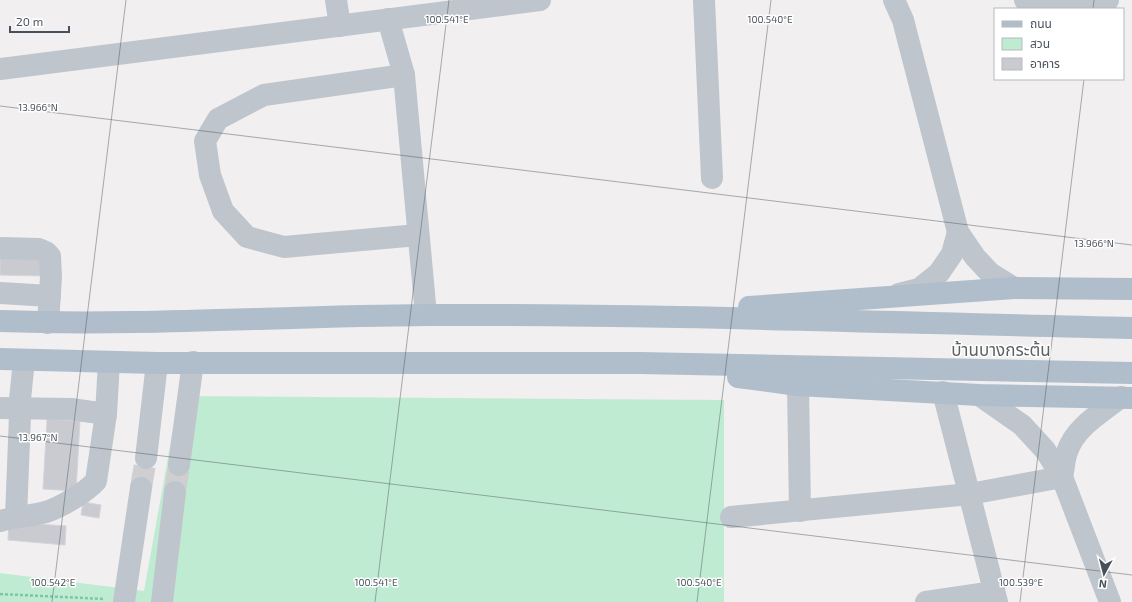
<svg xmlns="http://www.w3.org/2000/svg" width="1132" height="602" viewBox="0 0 1132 602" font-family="'Exo 2','Noto Sans Thai',sans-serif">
	<rect width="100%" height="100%" fill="#f1efef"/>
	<path fill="#c0ebd3" d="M 179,396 L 724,400 L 724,602 L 0,602 L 0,573 L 144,591 Z"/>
	<g fill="#c9cbd1" stroke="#d3d5da">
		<path d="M 0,251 L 42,252 L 42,276 L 0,275 Z"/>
		<path d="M 47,419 L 80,421 L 76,491 L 43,489 Z"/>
		<path d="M 83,502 L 101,505 L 99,518 L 81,515 Z"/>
		<path d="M 9,522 L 66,526 L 65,545 L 8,540 Z"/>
	</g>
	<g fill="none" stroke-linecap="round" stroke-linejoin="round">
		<g stroke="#cfcfd1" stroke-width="22" stroke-dasharray="22 11" stroke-linecap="butt">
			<path d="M 141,488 L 146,458"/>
			<path d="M 175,492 L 179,465"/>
		</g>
		<path stroke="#7bc7a4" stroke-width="2.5" stroke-dasharray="3 2" stroke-linecap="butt" d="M 0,594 L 104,599"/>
		<g stroke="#bec5cc" stroke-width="22">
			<path d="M 336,0 L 340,26"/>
			<path d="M 704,0 L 712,178"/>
			<path d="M 894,0 L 903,20 L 958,232 L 975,257 L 990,273 L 1014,288"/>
			<path d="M 1025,0 L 1040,6 L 1077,6 L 1108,0"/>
			<path d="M 388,19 L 404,75 L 426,315"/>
			<path d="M 0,69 L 540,0"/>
			<path d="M 404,75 L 264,95 L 218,119 L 205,141 L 210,175 L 223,211 L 247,237 L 284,247 L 418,235"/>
			<path d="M 0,248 L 39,249 L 46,252 L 50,256 L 51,277 L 48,323"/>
			<path d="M 0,293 L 50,296"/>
			<path d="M 899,294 L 919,289 L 939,273 L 952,254 L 958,232"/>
			<path d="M 798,385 L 800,511"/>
			<path d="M 943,392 L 997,602"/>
			<path d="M 979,395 L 1022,425 L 1045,450 L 1062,477 L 1110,602"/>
			<path d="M 0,408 L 71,409 L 106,414"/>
			<path d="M 146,458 L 157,363"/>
			<path d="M 179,465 L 193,362"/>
			<path d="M 1062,477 C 1064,469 1064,460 1067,452 C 1075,427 1101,413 1121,397"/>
			<path d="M 16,517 L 20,415 L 19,409 L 24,360"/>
			<path d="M 731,517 L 970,494 L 1062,477"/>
			<path d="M 0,521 C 15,517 31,516 46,512 C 61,507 85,493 96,481 L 106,414 L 109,362"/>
			<path d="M 124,602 L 141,488"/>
			<path d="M 162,602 L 175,492"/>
			<path d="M 926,602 L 994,592"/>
		</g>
		<g stroke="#b0bdcb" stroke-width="22">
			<path d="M 749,307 L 1014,288 L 1132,289"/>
			<path d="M 0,321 C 142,326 284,316 427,315 C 662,314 897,323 1132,328"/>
			<path d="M 0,359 L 157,363 L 640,363 L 1132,373"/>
			<path d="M 738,377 L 798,385 L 979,395 L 1132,398"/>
		</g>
	</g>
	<path fill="none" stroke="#48515b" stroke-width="1" stroke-opacity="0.45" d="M 1093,9 L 1094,0M 0,106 L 1132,245M 0,436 L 1132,575M 52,602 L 126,0M 375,602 L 449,0M 697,602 L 771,0M 1020,602 L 1084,79"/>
	<g text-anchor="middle" stroke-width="3" stroke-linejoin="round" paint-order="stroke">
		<g font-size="17" fill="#5c5f63" stroke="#fff">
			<text x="1001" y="356">บ้านบางกระต้น</text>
		</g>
	</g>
	<g font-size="10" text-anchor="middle" fill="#48515b" stroke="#fff" stroke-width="3" stroke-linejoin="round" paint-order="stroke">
		<text x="447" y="23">100.541°E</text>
		<text x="770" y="23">100.540°E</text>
		<text x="38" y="111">13.966°N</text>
		<text x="1094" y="247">13.966°N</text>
		<text x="38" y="441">13.967°N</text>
		<text x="53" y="586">100.542°E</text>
		<text x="376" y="586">100.541°E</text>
		<text x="699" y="586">100.540°E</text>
		<text x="1021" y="586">100.539°E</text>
	</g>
	<rect x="994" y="8" width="130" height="72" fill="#ffffff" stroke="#b6b9bd"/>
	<rect x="1002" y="21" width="20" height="6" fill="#b0bdcb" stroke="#b6b9bd"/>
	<text x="1030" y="28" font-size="12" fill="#48515b">ถนน</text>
	<rect x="1002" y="38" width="20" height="12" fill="#c0ebd3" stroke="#b6b9bd"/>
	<text x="1030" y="48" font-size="12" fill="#48515b">สวน</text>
	<rect x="1002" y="58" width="20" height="12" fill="#c9cbd1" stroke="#b6b9bd"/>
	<text x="1030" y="68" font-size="12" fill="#48515b">อาคาร</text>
	<g transform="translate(1104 574) rotate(187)" stroke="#ffffff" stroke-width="3" paint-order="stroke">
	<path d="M0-3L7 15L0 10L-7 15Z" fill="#48515b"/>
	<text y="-6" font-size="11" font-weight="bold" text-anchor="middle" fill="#48515b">N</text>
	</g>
	<path d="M10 26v6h59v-6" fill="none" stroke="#48515b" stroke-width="2"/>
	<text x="16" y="26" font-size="12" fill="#48515b" stroke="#ffffff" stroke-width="3" paint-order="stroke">20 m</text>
</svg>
